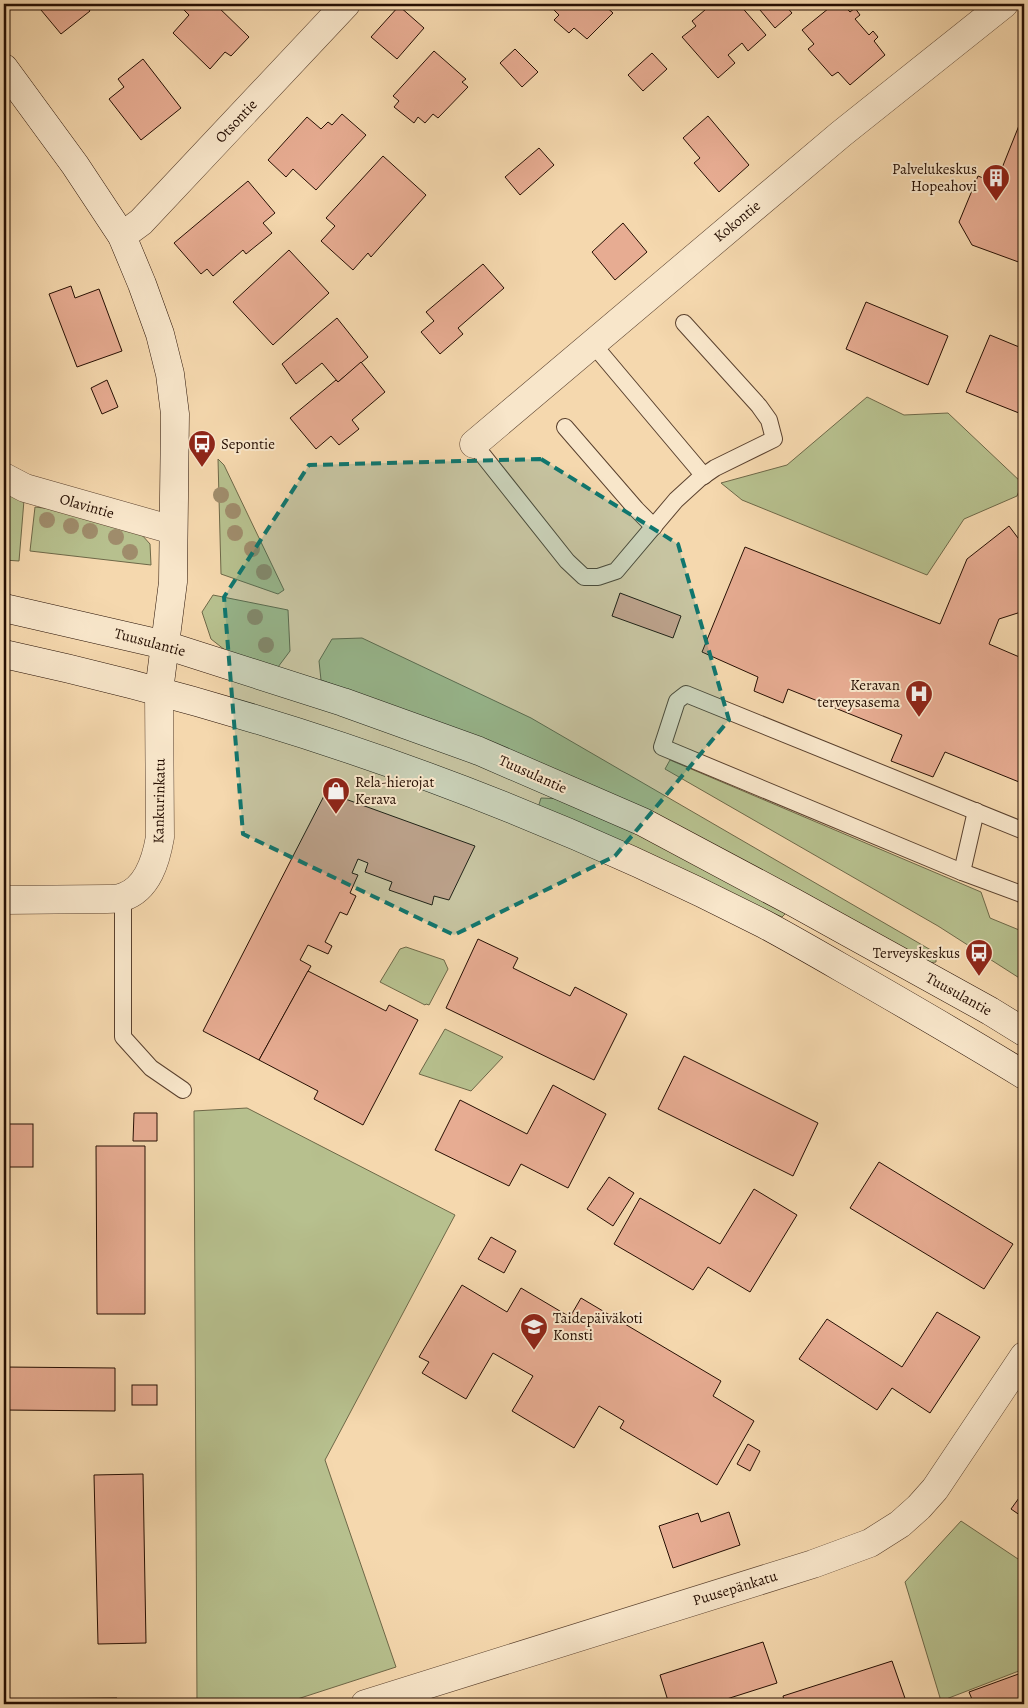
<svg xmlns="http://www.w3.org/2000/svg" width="1028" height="1708" viewBox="0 0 1028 1708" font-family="Alegreya,serif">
	<rect width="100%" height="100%" fill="#f5d8ae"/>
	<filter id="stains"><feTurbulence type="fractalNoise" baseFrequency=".004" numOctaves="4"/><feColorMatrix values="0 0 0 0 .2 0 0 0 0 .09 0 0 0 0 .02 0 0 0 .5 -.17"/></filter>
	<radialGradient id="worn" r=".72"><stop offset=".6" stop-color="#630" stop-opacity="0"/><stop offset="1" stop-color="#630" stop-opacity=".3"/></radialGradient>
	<g fill="#b7c08e" stroke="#6e6848">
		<path d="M 867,397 L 904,415 L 948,413 L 1022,483 L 1017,496 L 964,519 L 927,575 L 742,500 L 721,483 L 787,465 Z"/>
		<path d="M 218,459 L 224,465 L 284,590 L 278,594 L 221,574 Z"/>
		<path d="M 4,477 L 25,488 L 19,561 L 4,560 Z"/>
		<path d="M 35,507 L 103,515 L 133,525 L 150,544 L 151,565 L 30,551 Z"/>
		<path d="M 213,595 L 288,610 L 290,651 L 275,671 L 230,654 L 211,639 L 202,612 Z"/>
		<path d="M 362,638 L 531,718 L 936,953 L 936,962 L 927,963 L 498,745 L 321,680 L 319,661 L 332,639 Z"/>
		<path d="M 670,760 L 981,892 L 990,918 L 1024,932 L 1024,981 L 938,926 L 665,769 Z"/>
		<path d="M 541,798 L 564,799 L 792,907 L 782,917 L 679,874 L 538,808 Z"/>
		<path d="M 406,947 L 444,960 L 448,969 L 429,1005 L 426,1004 L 425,1005 L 380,982 L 400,949 Z"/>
		<path d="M 445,1029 L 503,1057 L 471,1091 L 419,1074 Z"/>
		<path d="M 247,1108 L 455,1215 L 325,1460 L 396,1667 L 282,1704 L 197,1704 L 194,1111 Z"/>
		<path d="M 961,1521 L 1024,1563 L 1024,1669 L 941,1701 L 905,1582 Z"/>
	</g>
	<g fill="#e7ac92" stroke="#260f03">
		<path d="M 36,4 L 85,4 L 90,11 L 61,34 Z"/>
		<path d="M 190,4 L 215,4 L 249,37 L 231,56 L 225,52 L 210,69 L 173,33 L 189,15 L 184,10 Z"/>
		<path d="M 550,4 L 603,4 L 613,13 L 587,39 L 574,28 L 569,33 L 554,20 L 559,15 L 549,5 Z"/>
		<path d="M 712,4 L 739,4 L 766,35 L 748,51 L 742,43 L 728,55 L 735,63 L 718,78 L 682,37 L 696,26 L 692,21 Z"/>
		<path d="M 755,4 L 786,4 L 785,5 L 792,13 L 775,28 Z"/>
		<path d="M 834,4 L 843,4 L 850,12 L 855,8 L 860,15 L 855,19 L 869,35 L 873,31 L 878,37 L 874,41 L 885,55 L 850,85 L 838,72 L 832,76 L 808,49 L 814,44 L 802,30 Z"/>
		<path d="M 931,4 L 941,4 L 935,9 Z"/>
		<path d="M 399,6 L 424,28 L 397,59 L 371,37 Z"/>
		<path d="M 515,49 L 538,72 L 522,87 L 500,63 Z"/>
		<path d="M 434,51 L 466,79 L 462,82 L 468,87 L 438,118 L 433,114 L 425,123 L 418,117 L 414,123 L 394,107 L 399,101 L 393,96 Z"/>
		<path d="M 652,53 L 667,69 L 643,91 L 628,75 Z"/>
		<path d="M 143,59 L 181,108 L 141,140 L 109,99 L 124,87 L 118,79 Z"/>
		<path d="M 1024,113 L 1024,264 L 972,245 L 959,222 L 978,176 L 996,183 Z"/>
		<path d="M 342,114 L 366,135 L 316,190 L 293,169 L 286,177 L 268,160 L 307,117 L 321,129 L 328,122 L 332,125 Z"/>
		<path d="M 708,116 L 749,165 L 719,192 L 694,163 L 700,158 L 683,138 Z"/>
		<path d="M 539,148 L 554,165 L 520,195 L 505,177 Z"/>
		<path d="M 383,156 L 426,195 L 371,257 L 368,253 L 353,270 L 321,241 L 335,226 L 326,218 Z"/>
		<path d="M 248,181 L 275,213 L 263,223 L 272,233 L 246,254 L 243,250 L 213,276 L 207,269 L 201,274 L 174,243 Z"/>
		<path d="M 623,223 L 647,252 L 615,280 L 592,252 Z"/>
		<path d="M 289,250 L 329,293 L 273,345 L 233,302 Z"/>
		<path d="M 483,264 L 504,288 L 458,328 L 463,334 L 440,354 L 421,332 L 434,321 L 426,312 Z"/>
		<path d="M 71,286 L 75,298 L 99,289 L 122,351 L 77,367 L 49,294 Z"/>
		<path d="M 866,302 L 948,336 L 928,385 L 846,349 Z"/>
		<path d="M 337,318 L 368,357 L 338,382 L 322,363 L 296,384 L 282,364 Z"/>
		<path d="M 990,335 L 1024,349 L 1024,415 L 966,392 Z"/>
		<path d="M 361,362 L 385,392 L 352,420 L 359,429 L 339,445 L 331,436 L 316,449 L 290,418 L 336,380 L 338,382 Z"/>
		<path d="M 107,380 L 118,407 L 102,414 L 91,388 Z"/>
		<path d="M 4,403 L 9,407 L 4,415 Z"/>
		<path d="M 1009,526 L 1024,546 L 1024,611 L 999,619 L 989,644 L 1024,659 L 1024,784 L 945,752 L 933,777 L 891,761 L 902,735 L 788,689 L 783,703 L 754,691 L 758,677 L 702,652 L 745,547 L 940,624 L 967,559 Z"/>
		<path d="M 620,593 L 681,616 L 673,638 L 612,616 Z"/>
		<path d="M 326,792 L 475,846 L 449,900 L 434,896 L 432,905 L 389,890 L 392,882 L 365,872 L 368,863 L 358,859 L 352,873 L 358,875 L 350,893 L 356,896 L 347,915 L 340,912 L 325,942 L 332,946 L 328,954 L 308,945 L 300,960 L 311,966 L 259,1060 L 203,1031 Z"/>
		<path d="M 478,939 L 518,958 L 513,968 L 570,996 L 575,987 L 627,1014 L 594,1080 L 446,1008 Z"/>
		<path d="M 308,971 L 386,1011 L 389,1005 L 418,1020 L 363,1125 L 314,1099 L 318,1091 L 259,1060 Z"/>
		<path d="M 684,1056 L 818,1123 L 793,1176 L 658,1109 Z"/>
		<path d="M 553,1085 L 606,1114 L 568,1188 L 521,1164 L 509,1186 L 435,1150 L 460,1100 L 527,1134 Z"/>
		<path d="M 134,1113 L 157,1113 L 157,1141 L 133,1141 Z"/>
		<rect x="4" y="1124" width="29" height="43"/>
		<path d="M 96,1146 L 145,1146 L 145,1314 L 97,1314 Z"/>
		<path d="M 879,1162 L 1013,1244 L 984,1289 L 850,1208 Z"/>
		<path d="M 609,1177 L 634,1193 L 613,1226 L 587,1209 Z"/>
		<path d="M 754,1189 L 797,1215 L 750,1292 L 708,1267 L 693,1290 L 614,1244 L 640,1198 L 720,1244 Z"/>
		<path d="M 491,1237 L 516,1251 L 504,1273 L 478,1259 Z"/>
		<path d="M 462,1285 L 507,1312 L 521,1288 L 570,1317 L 581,1298 L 721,1381 L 713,1396 L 754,1421 L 717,1485 L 620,1428 L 624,1421 L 599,1406 L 574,1448 L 512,1411 L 533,1376 L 493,1353 L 466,1399 L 422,1373 L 429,1362 L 419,1357 Z"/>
		<path d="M 937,1312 L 980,1337 L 930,1413 L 892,1388 L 877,1410 L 799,1359 L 827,1319 L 902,1367 Z"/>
		<path d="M 4,1367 L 115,1368 L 115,1411 L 4,1410 Z"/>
		<rect x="132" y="1385" width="25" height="20"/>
		<path d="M 748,1444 L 760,1451 L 750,1471 L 737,1464 Z"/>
		<path d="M 143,1474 L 146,1643 L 98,1644 L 94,1475 Z"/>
		<path d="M 1024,1491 L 1024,1518 L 1011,1509 Z"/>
		<path d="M 729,1512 L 740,1545 L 673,1568 L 659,1526 L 698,1513 L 701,1522 Z"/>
		<path d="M 763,1642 L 777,1683 L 711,1704 L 669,1704 L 660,1675 Z"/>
		<path d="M 892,1661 L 907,1704 L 785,1704 L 783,1696 Z"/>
		<path d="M 1024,1672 L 1024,1704 L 974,1704 L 969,1692 Z"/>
		<path d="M 117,1698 L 117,1704 L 4,1704 L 4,1699 Z"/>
	</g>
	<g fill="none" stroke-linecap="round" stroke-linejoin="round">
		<defs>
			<g id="lane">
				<path d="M 592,343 L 704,476"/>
				<path d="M 565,427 L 636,509 L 654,527"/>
				<path d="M 474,444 L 567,561 L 584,577 L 598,577 L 616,571 L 676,500 L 699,479 L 715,468 L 774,439 L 769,420 L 759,406 L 684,323"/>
				<path d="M 1024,831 L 686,694 L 677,701 L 662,747 L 962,872 L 1024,895"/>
				<path d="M 962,872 L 976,811"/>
				<path d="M 123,898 L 123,1037 L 151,1068 L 183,1090"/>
			</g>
			<g id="street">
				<path d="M 122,236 L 141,222 L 346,4"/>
				<path d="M 474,444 L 841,134 L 1004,4"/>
				<path d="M 4,477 L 25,488 L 173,530"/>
				<path d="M 4,900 L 107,899 C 112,899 118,899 123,897 C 148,889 156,860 160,837 L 159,691"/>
				<path d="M 365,1704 L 813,1564 L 870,1543 L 900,1524 L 919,1507 L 935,1489 L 1024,1356"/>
			</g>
			<g id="secondary">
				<path d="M 4,68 L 75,165 L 122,236 L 142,284 L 160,334 L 170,374 L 175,414 L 173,582 L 159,691"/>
				<path d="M 4,608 L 165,645 L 343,702 L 479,751 L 643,822 L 793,902 L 990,1011 L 1024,1032"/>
				<path d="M 4,654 C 267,711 524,801 764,924 C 790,938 816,953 842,968 C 903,1003 964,1038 1024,1075"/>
			</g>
		</defs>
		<use href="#lane" stroke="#5a412e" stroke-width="18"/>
		<use href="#street" stroke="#5a412e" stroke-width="29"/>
		<use href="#secondary" stroke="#260f03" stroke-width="29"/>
		<use href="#lane" stroke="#f8e6ca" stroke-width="16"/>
		<use href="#street" stroke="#f8e6ca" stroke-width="28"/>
		<use href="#secondary" stroke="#f8e6ca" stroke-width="28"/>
	</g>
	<g fill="#9f8c6b">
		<circle cx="221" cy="495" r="8"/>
		<circle cx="233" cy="511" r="8"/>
		<circle cx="47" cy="520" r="8"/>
		<circle cx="71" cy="526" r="8"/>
		<circle cx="90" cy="531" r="8"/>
		<circle cx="235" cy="533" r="8"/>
		<circle cx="116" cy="537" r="8"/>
		<circle cx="252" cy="549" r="8"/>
		<circle cx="130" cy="552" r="8"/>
		<circle cx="264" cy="572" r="8"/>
		<circle cx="255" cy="617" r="8"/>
		<circle cx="266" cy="645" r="8"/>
	</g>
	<path fill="#0f766e" fill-opacity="0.2" stroke="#0f766e" stroke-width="4" stroke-dasharray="10 6" stroke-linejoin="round" d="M 541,459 L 678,544 L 729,720 L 615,856 L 454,935 L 243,834 L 224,597 L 309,465 Z"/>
	<defs>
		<symbol id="building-pin" viewBox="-11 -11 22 30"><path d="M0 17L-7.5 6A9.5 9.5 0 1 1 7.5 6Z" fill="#8f2418" stroke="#f8e6ca"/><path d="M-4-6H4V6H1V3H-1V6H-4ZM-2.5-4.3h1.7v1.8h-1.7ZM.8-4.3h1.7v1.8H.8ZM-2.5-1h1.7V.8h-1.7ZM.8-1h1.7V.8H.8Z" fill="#fff"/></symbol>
		<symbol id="bus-pin" viewBox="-11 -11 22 30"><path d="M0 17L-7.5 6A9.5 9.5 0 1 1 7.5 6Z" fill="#8f2418" stroke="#f8e6ca"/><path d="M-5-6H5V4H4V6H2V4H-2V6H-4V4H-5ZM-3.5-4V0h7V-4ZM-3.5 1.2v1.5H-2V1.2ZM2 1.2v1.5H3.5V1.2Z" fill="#fff"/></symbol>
		<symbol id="hospital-pin" viewBox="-11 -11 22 30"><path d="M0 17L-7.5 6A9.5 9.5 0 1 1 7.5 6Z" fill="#8f2418" stroke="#f8e6ca"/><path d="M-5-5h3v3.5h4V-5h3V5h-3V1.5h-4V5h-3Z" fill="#fff"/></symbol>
		<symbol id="shop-pin" viewBox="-11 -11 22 30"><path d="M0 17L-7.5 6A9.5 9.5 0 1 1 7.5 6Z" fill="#8f2418" stroke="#f8e6ca"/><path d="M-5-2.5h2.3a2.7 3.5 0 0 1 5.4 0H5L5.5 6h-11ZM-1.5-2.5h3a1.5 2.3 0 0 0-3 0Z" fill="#fff"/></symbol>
		<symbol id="school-pin" viewBox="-11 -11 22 30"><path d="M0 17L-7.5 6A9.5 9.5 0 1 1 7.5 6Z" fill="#8f2418" stroke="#f8e6ca"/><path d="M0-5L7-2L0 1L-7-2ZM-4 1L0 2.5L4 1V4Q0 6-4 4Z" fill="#fff"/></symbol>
	</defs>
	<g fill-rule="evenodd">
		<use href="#building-pin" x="980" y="162" width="32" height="43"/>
		<use href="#bus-pin" x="186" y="428" width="32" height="43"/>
		<use href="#hospital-pin" x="903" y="678" width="32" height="43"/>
		<use href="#shop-pin" x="320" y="775" width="32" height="43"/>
		<use href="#bus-pin" x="963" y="937" width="32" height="43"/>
		<use href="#school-pin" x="518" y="1311" width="32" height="43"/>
	</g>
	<g text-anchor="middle" stroke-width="4" stroke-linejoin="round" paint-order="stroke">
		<g font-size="15" fill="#260f03" stroke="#f8e6ca">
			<text transform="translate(236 121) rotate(-47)" y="5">Otsontie</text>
			<text transform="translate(737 221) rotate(-40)" y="5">Kokontie</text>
			<text transform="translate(87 506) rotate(16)" y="5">Olavintie</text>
			<text transform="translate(150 642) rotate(15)" y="5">Tuusulantie</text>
			<text transform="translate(533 774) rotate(24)" y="5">Tuusulantie</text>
			<text transform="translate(159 801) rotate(-89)" y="5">Kankurinkatu</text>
			<text transform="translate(959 994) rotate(29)" y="5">Tuusulantie</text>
			<text transform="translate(735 1588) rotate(-17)" y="5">Puusepänkatu</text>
		</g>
		<g font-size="15" fill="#260f03" stroke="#f8e6ca" text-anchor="end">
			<text x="977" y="174">Palvelukeskus<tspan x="977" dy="17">Hopeahovi</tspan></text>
			<text x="221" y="449" text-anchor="start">Sepontie</text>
			<text x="900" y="690">Keravan<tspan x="900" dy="17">terveysasema</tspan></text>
			<text x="355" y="787" text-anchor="start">Rela-hierojat<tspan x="355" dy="17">Kerava</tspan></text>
			<text x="960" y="958">Terveyskeskus</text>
			<text x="553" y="1323" text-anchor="start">Taidepäiväkoti<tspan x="553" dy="17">Konsti</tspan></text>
		</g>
	</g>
	<rect width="1028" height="1708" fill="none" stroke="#f5d8ae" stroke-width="20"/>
	<rect x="5" y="5" width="1018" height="1698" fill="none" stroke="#260f03" stroke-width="2.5"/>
	<rect x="10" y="10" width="1008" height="1688" fill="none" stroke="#260f03"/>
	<rect width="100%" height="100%" filter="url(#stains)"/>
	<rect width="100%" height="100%" fill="url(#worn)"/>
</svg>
